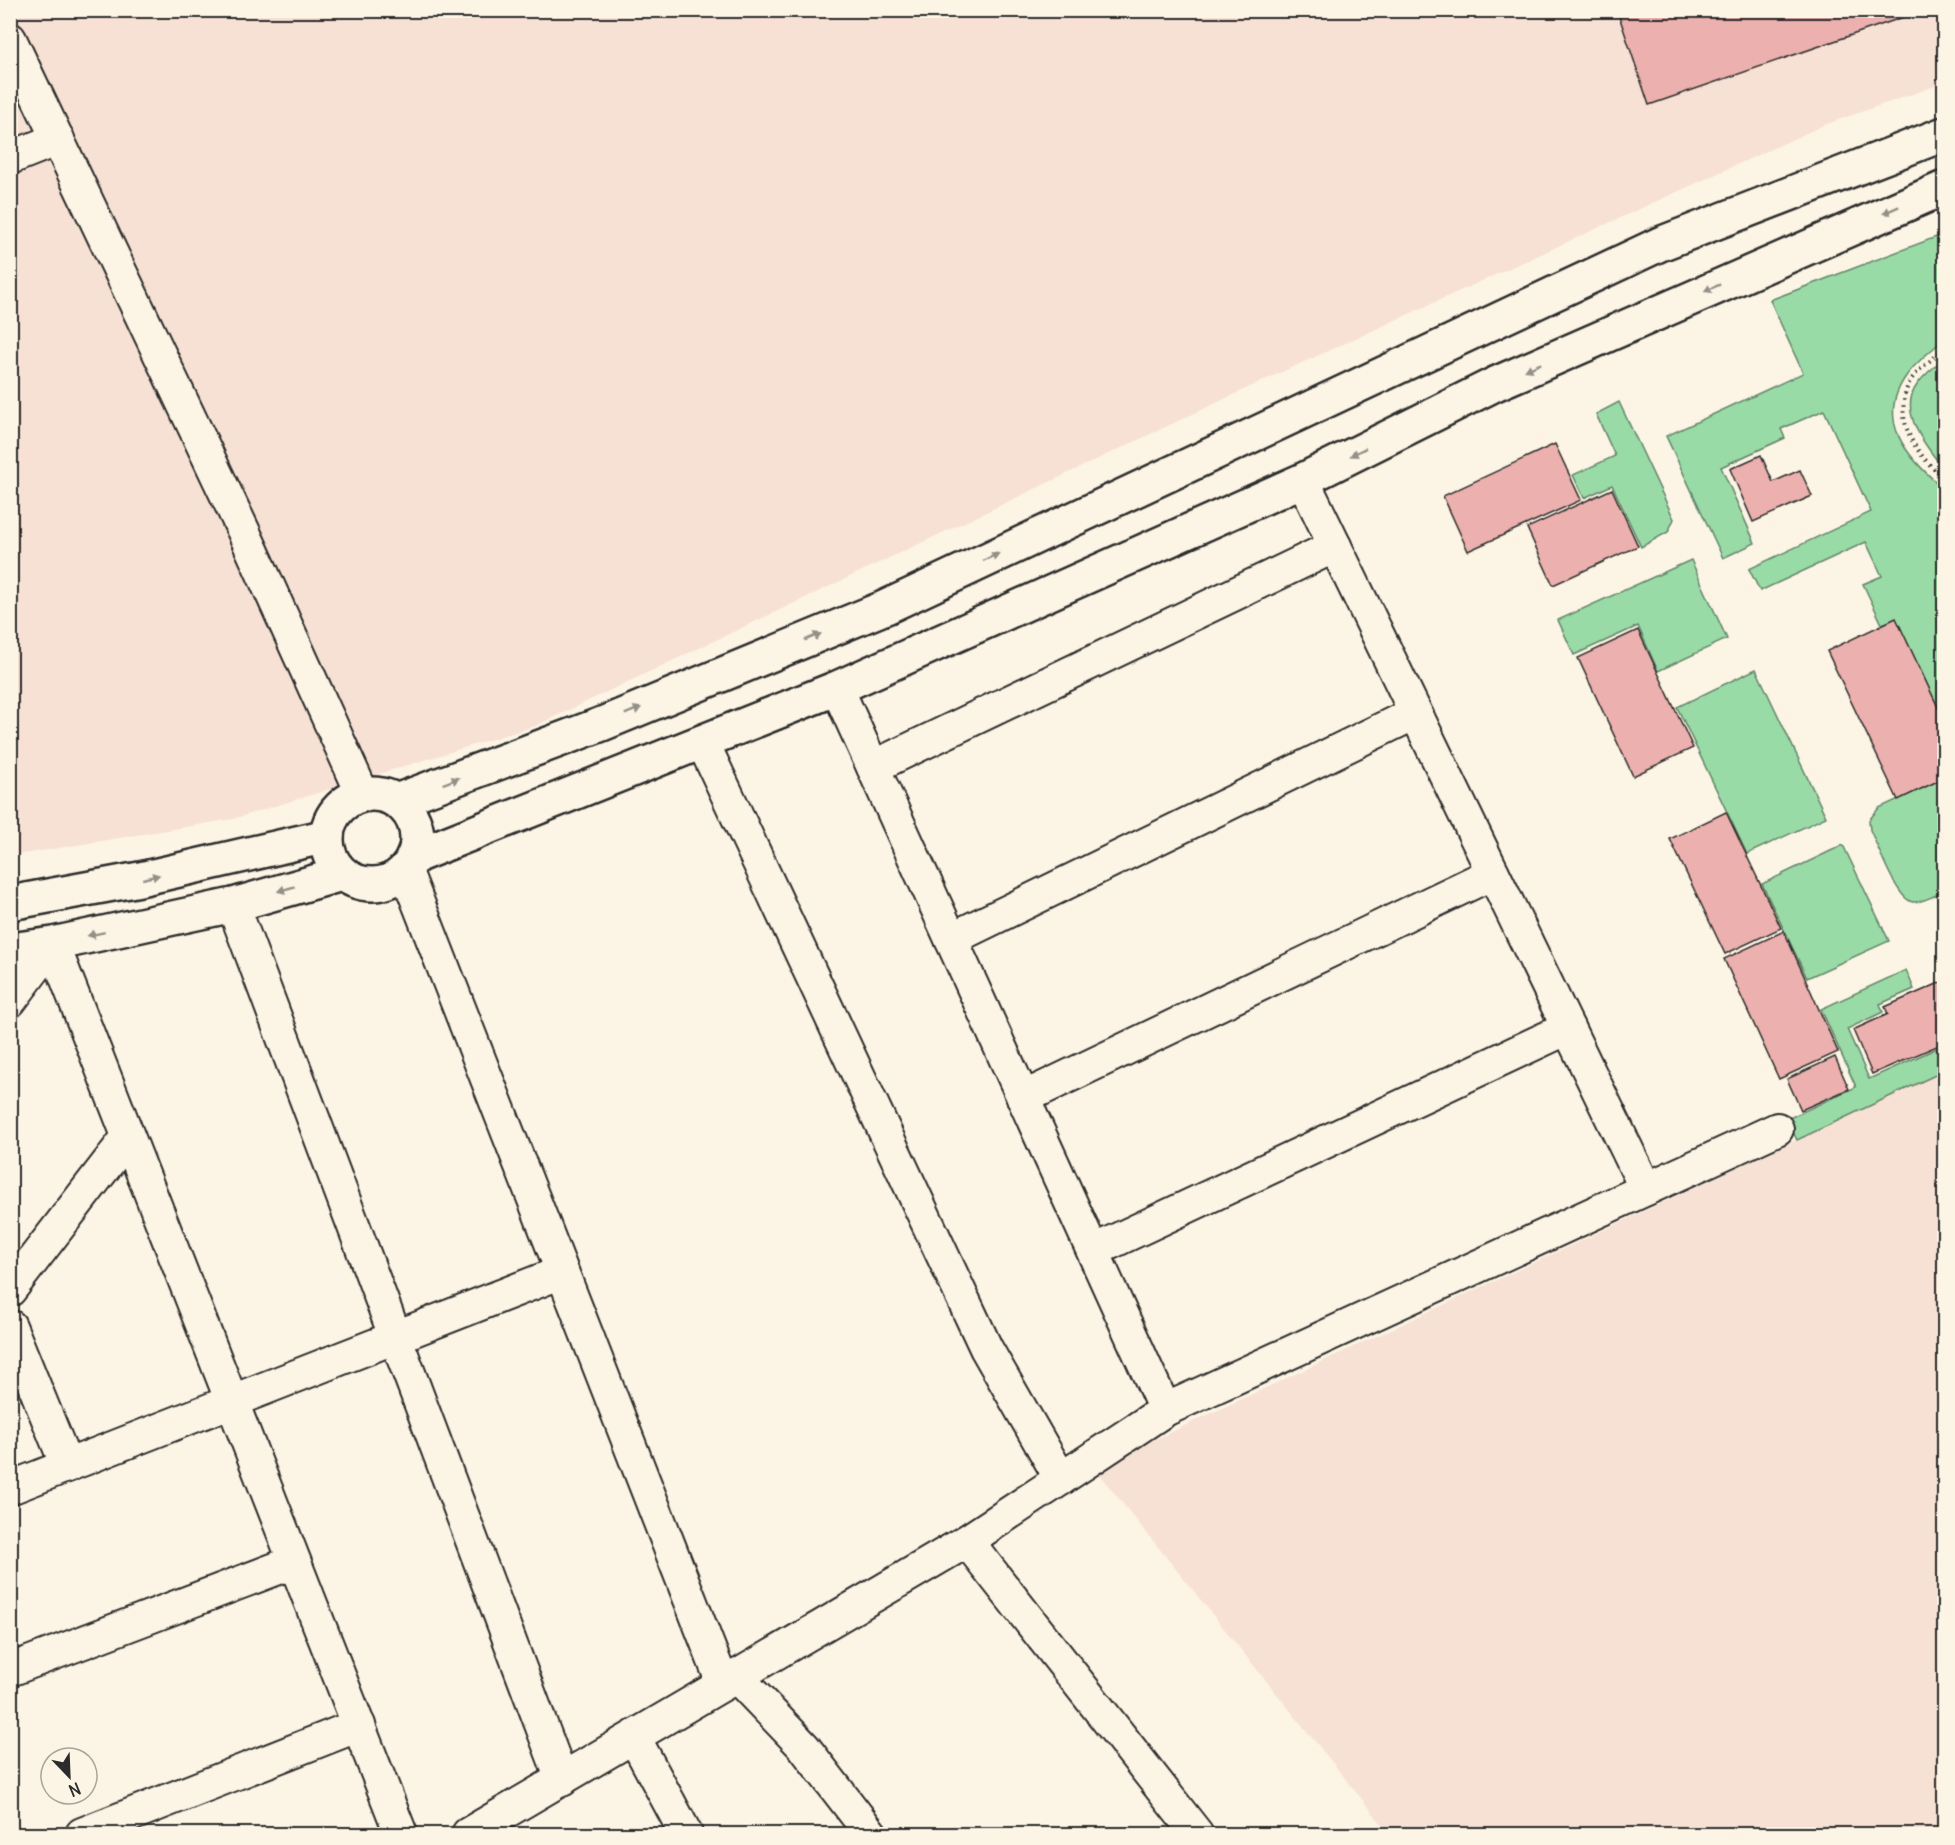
<svg xmlns="http://www.w3.org/2000/svg" width="1955" height="1845" viewBox="0 0 1955 1845" font-family="Delius,sans-serif">
	<rect width="100%" height="100%" fill="#fcf5e5"/>
	<filter id="ink" filterUnits="userSpaceOnUse"><feTurbulence type="fractalNoise" baseFrequency=".0167" numOctaves="2"/><feDisplacementMap in="SourceGraphic" scale="12" xChannelSelector="R" yChannelSelector="G"/><feConvolveMatrix kernelMatrix="1 2 1 2 8 2 1 2 1" color-interpolation-filters="sRGB"/></filter>
	<g filter="url(#ink)">
		<g fill="#f7e1d4">
			<path d="M 11,11 L 1944,11 L 1944,83 L 1824,125 L 1271,377 L 535,726 L 233,819 L 11,856 Z"/>
			<path d="M 1944,1071 L 1944,1834 L 1390,1834 L 1094,1468 Z"/>
		</g>
		<g fill="#99dba6" stroke="#628368" stroke-width="1.5">
			<path d="M 1944,234 L 1944,339 C 1933,349 1920,359 1910,371 C 1872,418 1906,457 1944,489 L 1944,720 L 1896,619 L 1882,624 L 1863,584 L 1882,576 L 1866,542 L 1760,591 L 1749,569 L 1871,512 L 1824,410 L 1781,429 L 1785,438 L 1721,467 L 1755,543 L 1723,558 L 1666,436 L 1803,373 L 1770,300 Z"/>
			<path d="M 1944,358 L 1944,469 C 1927,448 1897,412 1917,385 C 1924,374 1935,367 1944,358 Z"/>
			<path d="M 1619,402 L 1674,519 L 1668,532 L 1641,547 L 1612,485 L 1584,498 L 1573,475 L 1615,456 L 1596,414 Z"/>
			<path d="M 1691,560 L 1727,639 L 1658,671 L 1638,626 L 1574,655 L 1558,620 Z"/>
			<path d="M 1756,669 L 1826,817 L 1747,854 L 1677,707 Z"/>
			<path d="M 1944,778 L 1944,891 C 1935,895 1923,903 1913,902 C 1897,900 1878,846 1870,830 L 1869,820 L 1879,808 Z"/>
			<path d="M 1843,845 L 1889,941 L 1807,978 L 1762,884 Z"/>
			<path d="M 1906,970 L 1914,989 L 1880,1004 L 1883,1012 L 1847,1029 L 1869,1079 L 1944,1045 L 1944,1071 L 1797,1140 L 1787,1119 L 1856,1087 L 1821,1009 Z"/>
		</g>
		<g fill="#ecb1ae" stroke="#2b2b2b" stroke-width="1.5">
			<path d="M 1617,10 L 1924,10 L 1649,105 Z"/>
			<path d="M 1555,444 L 1581,500 L 1468,551 L 1443,496 Z"/>
			<path d="M 1761,455 L 1773,482 L 1800,470 L 1812,496 L 1753,522 L 1730,469 Z"/>
			<path d="M 1612,489 L 1638,546 L 1553,585 L 1527,528 Z"/>
			<path d="M 1896,618 L 1944,720 L 1944,778 L 1898,800 L 1827,651 Z"/>
			<path d="M 1638,630 L 1693,748 L 1633,776 L 1578,658 Z"/>
			<path d="M 1726,812 L 1781,928 L 1725,954 L 1670,839 Z"/>
			<path d="M 1784,931 L 1838,1052 L 1779,1079 L 1724,959 Z"/>
			<path d="M 1944,981 L 1944,1043 L 1872,1074 L 1853,1030 L 1888,1014 L 1885,1007 Z"/>
			<path d="M 1835,1057 L 1849,1089 L 1801,1110 L 1787,1079 Z"/>
		</g>
		<g fill="none" stroke-linecap="round" stroke-linejoin="round">
			<defs>
				<g id="street">
					<path d="M 10,39 L 243,530 L 363,795"/>
					<path d="M 10,158 L 58,139"/>
					<path d="M 1303,480 L 1646,1189"/>
					<path d="M 837,688 L 1165,1410"/>
					<path d="M 703,743 L 986,1348 L 1061,1479"/>
					<path d="M 873,767 L 1335,546"/>
					<path d="M 405,869 L 723,1684"/>
					<path d="M 233,905 L 562,1780"/>
					<path d="M 951,939 L 1415,713"/>
					<path d="M 53,944 L 401,1834"/>
					<path d="M 10,1001 L 53,944"/>
					<path d="M 1023,1098 L 1493,873"/>
					<path d="M 1093,1251 L 1568,1028"/>
					<path d="M 10,1290 L 128,1137"/>
					<path d="M 10,1326 L 67,1466"/>
					<path d="M 10,1488 L 562,1272"/>
					<path d="M 967,1541 L 1197,1834"/>
					<path d="M 10,1670 L 294,1562"/>
					<path d="M 736,1676 L 804,1747 L 871,1834"/>
					<path d="M 634,1737 L 686,1834"/>
					<path d="M 82,1834 L 359,1725"/>
					<path d="M 468,1834 L 967,1541 L 1165,1410 L 1777,1129"/>
				</g>
				<g id="secondary">
					<circle cx="372" cy="839" r="45"/>
					<path d="M 396,801 L 602,724 L 886,607 L 1660,244 L 1944,134"/>
					<path d="M 413,857 L 837,688 L 1303,480 L 1495,384 L 1944,188"/>
					<path d="M 10,903 L 140,879 L 327,836"/>
					<path d="M 10,950 L 53,944 L 233,905 L 342,874"/>
				</g>
			</defs>
			<use href="#street" stroke="#2b2b2b" stroke-width="36"/>
			<use href="#secondary" stroke="#2b2b2b" stroke-width="38"/>
			<path stroke="#2b2b2b" stroke-width="4" stroke-dasharray="1.5 4.5" stroke-linecap="butt" d="M 1944,349 C 1933,359 1915,371 1908,385 C 1893,424 1918,455 1944,479"/>
			<use href="#street" stroke="#fcf5e5" stroke-width="32"/>
			<use href="#secondary" stroke="#fcf5e5" stroke-width="33"/>
		</g>
		<defs><path id="oneway-solid" d="M-6-.8H1V-3.2L6.5 0L1 3.2V.8H-6Z" transform="scale(1.5)"/></defs>
		<g fill="#949088">
			<use href="#oneway-solid" transform="translate(1891 210) rotate(156)"/>
			<use href="#oneway-solid" transform="translate(1712 288) rotate(156)"/>
			<use href="#oneway-solid" transform="translate(1533 367) rotate(156)"/>
			<use href="#oneway-solid" transform="translate(1358 452) rotate(153)"/>
			<use href="#oneway-solid" transform="translate(991 557) rotate(-25)"/>
			<use href="#oneway-solid" transform="translate(813 637) rotate(-22)"/>
			<use href="#oneway-solid" transform="translate(633 711) rotate(-22)"/>
			<use href="#oneway-solid" transform="translate(451 781) rotate(-21)"/>
			<use href="#oneway-solid" transform="translate(151 877) rotate(-13)"/>
			<use href="#oneway-solid" transform="translate(286 889) rotate(164)"/>
			<use href="#oneway-solid" transform="translate(96 934) rotate(168)"/>
		</g>
	</g>
	<rect width="1955" height="1845" fill="none" stroke="#fcf5e5" stroke-width="36"/>
	<rect x="18" y="18" width="1919" height="1809" fill="none" stroke="#2b2b2b" stroke-width="2" filter="url(#ink)"/>
	<g transform="translate(69 1776) rotate(157)"><circle r="28" fill="#fcf5e5" stroke="#a8a49b" stroke-width="1.5"/>
	<path d="M0-4.5L10 22L0 15L-10 22Z" fill="#2b2b2b"/>
	<text y="-9" font-size="16" font-weight="bold" text-anchor="middle" fill="#2b2b2b">N</text>
	</g>
</svg>
